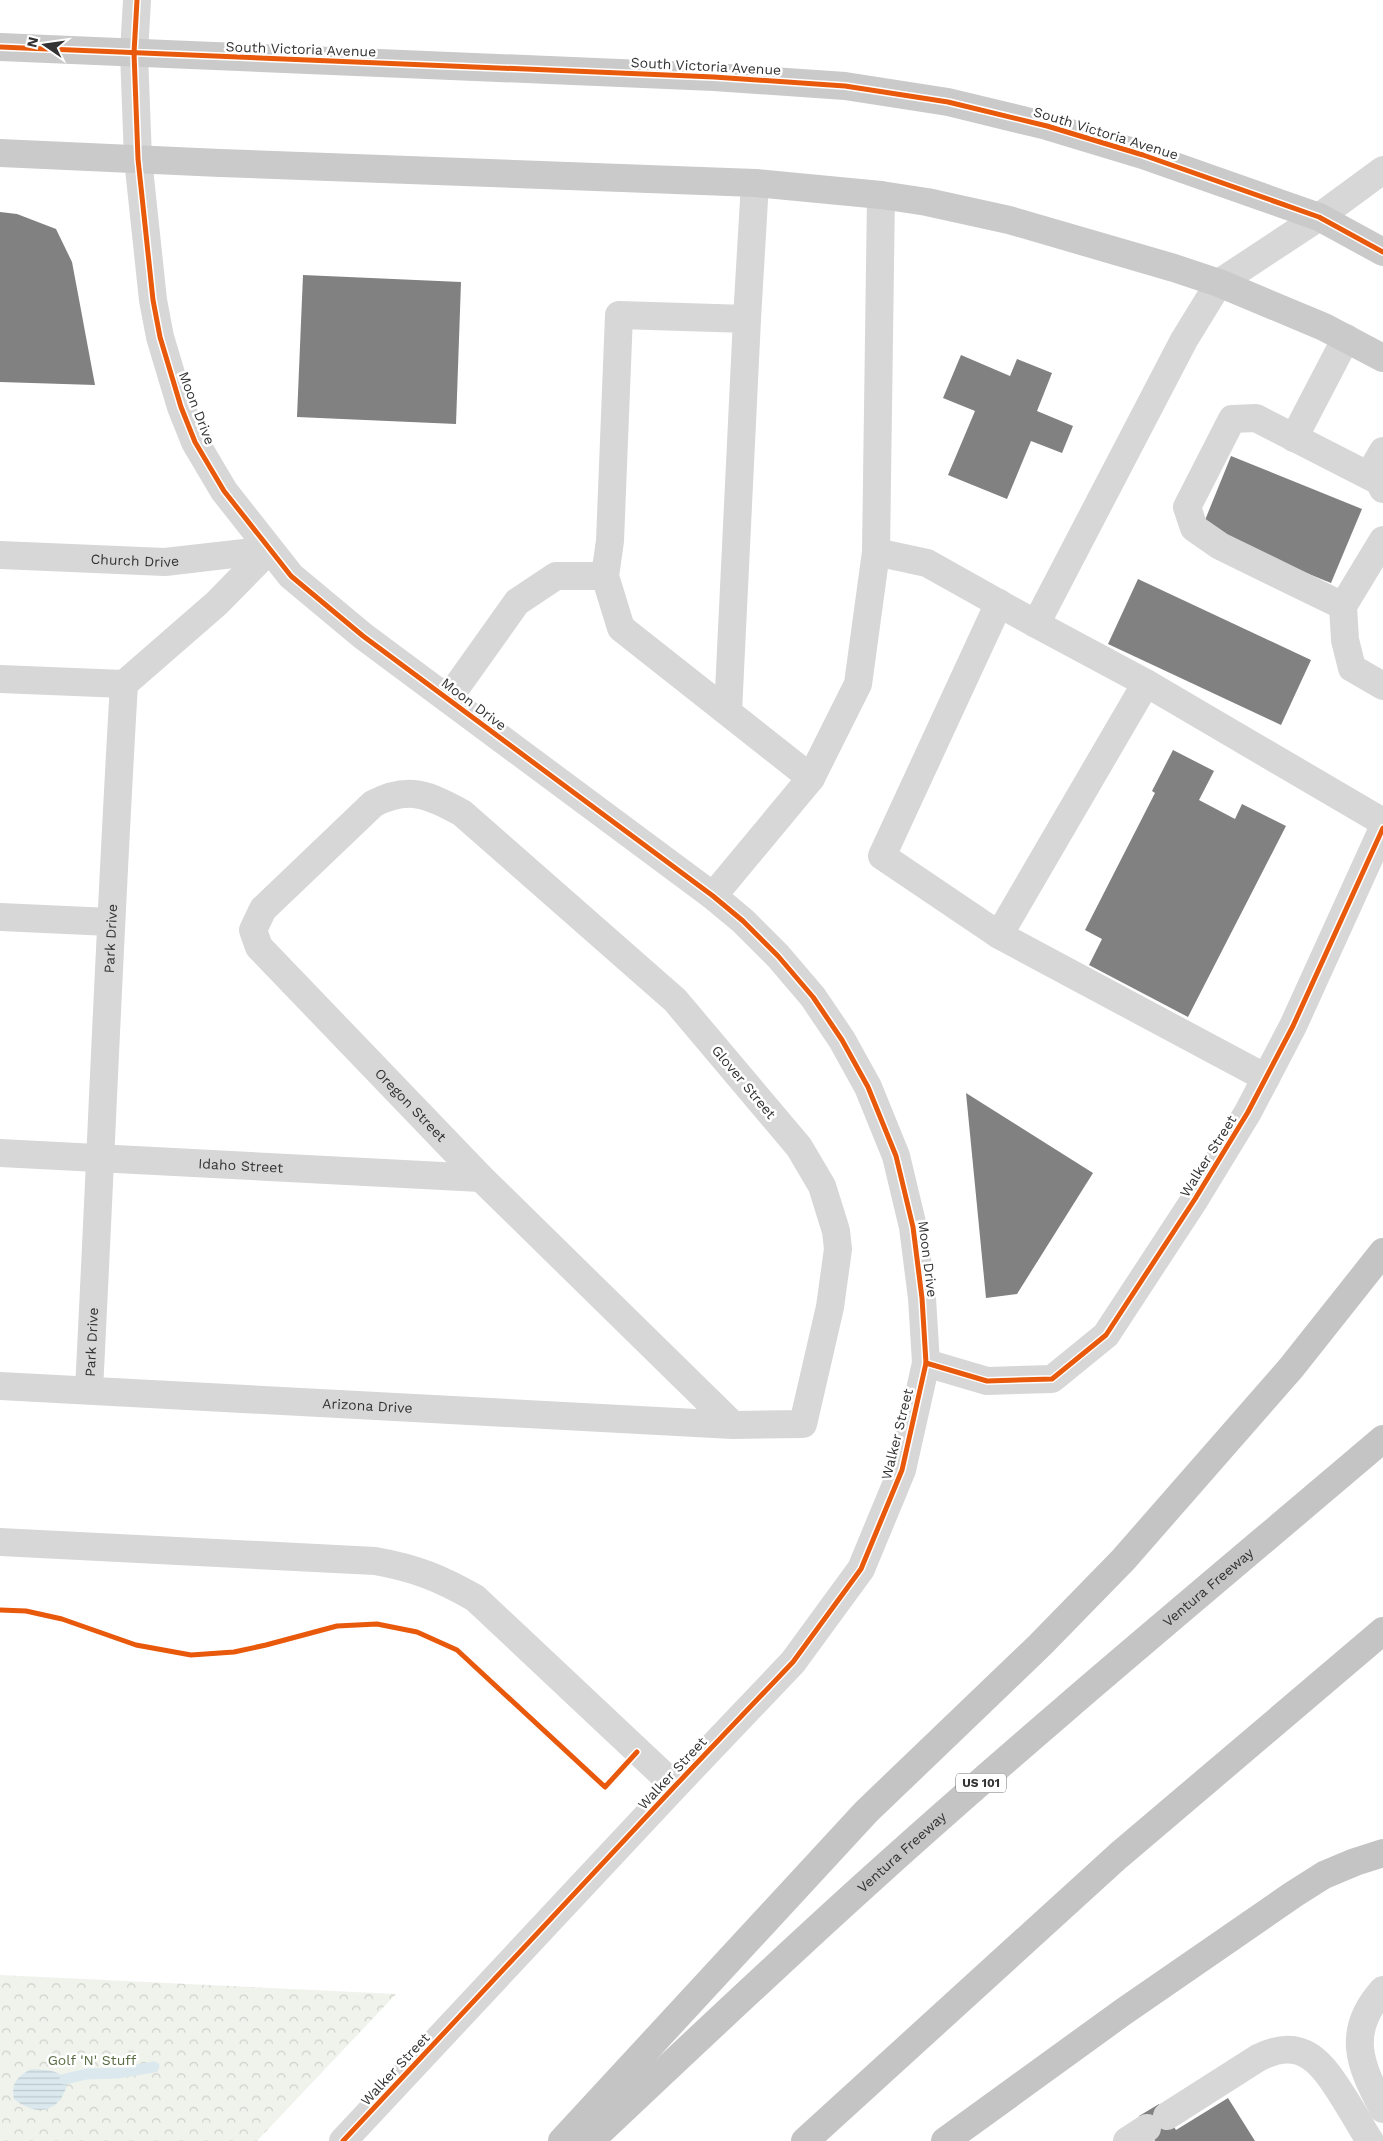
<svg xmlns="http://www.w3.org/2000/svg" width="1383" height="2141" viewBox="0 0 1383 2141" font-family="'Work Sans',sans-serif">
	<defs>
		<pattern id="forest-crowns" width="20" height="18" patternUnits="userSpaceOnUse" patternTransform="scale(1.25)"><rect width="20" height="18" fill="#f0f3ec"/><path d="M2 6a3 3 0 1 1 6 0M12 15a3 3 0 1 1 6 0" fill="none" stroke="#ced1cb"/></pattern>
		<pattern id="water-rules" width="6" height="5" patternUnits="userSpaceOnUse" patternTransform="scale(1.25)"><rect width="6" height="5" fill="#dbe9ee"/><path d="M0 2.5h6" fill="none" stroke="#bcc8cd"/></pattern>
	</defs>
	<rect width="100%" height="100%" fill="#fff"/>
	<path fill="url(#forest-crowns)" d="M 0,1975 L 396,1994 L 257,2141 L 0,2141 Z"/>
	<path fill="url(#water-rules)" d="M 31,2069 C 45,2070 62,2069 67,2084 C 60,2113 36,2117 14,2099 C 11,2083 17,2077 31,2069 Z"/>
	<g fill="none" stroke-linecap="round" stroke-linejoin="round">
		<path stroke="#dbe9ee" stroke-width="11" d="M 65,2079 L 87,2074 L 118,2073 L 154,2067"/>
	</g>
	<g fill="#818181">
		<path d="M 0,212 L 17,214 L 56,229 L 72,262 L 95,385 L 0,382 Z"/>
		<path d="M 303,275 L 461,282 L 456,424 L 297,417 Z"/>
		<path d="M 961,355 L 1010,376 L 1017,359 L 1052,373 L 1037,411 L 1073,426 L 1062,453 L 1031,441 L 1007,499 L 948,475 L 975,411 L 943,398 Z"/>
		<path d="M 1231,456 L 1362,509 L 1331,583 L 1201,530 Z"/>
		<path d="M 1138,579 L 1311,660 L 1281,725 L 1108,644 Z"/>
		<path d="M 1173,750 L 1214,771 L 1199,800 L 1235,819 L 1242,804 L 1286,826 L 1188,1017 L 1089,965 L 1102,939 L 1085,930 L 1155,793 L 1152,791 Z"/>
		<path d="M 966,1093 L 1093,1173 L 1017,1294 L 986,1298 Z"/>
		<path d="M 1228,2098 L 1255,2141 L 1155,2141 L 1139,2116 L 1159,2104 L 1176,2130 Z"/>
	</g>
	<g fill="none" stroke-linecap="round" stroke-linejoin="round">
		<g stroke="#d7d7d7" stroke-width="28">
			<path d="M 137,0 L 134,53 L 138,159 L 153,300 L 160,337 L 181,407 L 195,442 L 224,491 L 291,576 L 363,636 L 713,896 L 743,921 L 778,956 L 813,997 L 842,1040 L 868,1087 L 896,1156 L 913,1227 L 922,1298 L 926,1363 L 902,1470 L 861,1569 L 793,1662 L 675,1786 L 343,2141"/>
			<path d="M 747,319 L 755,183"/>
			<path d="M 1294,438 L 1346,338"/>
			<path d="M 1369,475 L 1383,451"/>
			<path d="M 1383,540 L 1343,606 L 1345,640 L 1352,668 L 1383,686"/>
			<path d="M 876,552 L 881,195"/>
			<path id="s1" d="M 0,555 L 165,562 L 269,550"/>
			<path d="M 999,603 L 882,856 L 999,935 L 1146,683 L 1036,624"/>
			<path d="M 1343,606 L 1220,546 L 1194,528 L 1187,507 L 1232,419 L 1256,418 L 1379,481 L 1383,489"/>
			<path d="M 0,679 L 124,684"/>
			<path d="M 1146,683 L 1383,822"/>
			<path d="M 448,699 L 517,602 L 556,576 L 605,576"/>
			<path d="M 728,712 L 747,319 L 619,315 L 610,541 L 605,576 L 621,628 L 811,778"/>
			<path d="M 713,896 L 811,778 L 858,684 L 876,552 L 927,563 L 1036,624 L 1184,340 L 1219,283 L 1319,217 L 1383,170"/>
			<path d="M 0,917 L 110,922"/>
			<path d="M 999,935 L 1266,1078"/>
			<path id="s2" d="M 0,1153 L 481,1178"/>
			<path d="M 926,1363 L 987,1381 L 1052,1379 L 1106,1335 L 1195,1199 L 1248,1112 L 1293,1026 L 1383,828"/>
			<path id="s3" d="M 0,1386 L 733,1425 L 803,1424 L 830,1307 L 838,1249 L 836,1231 L 822,1186 L 799,1147 L 675,1000 L 462,813 C 428,795 409,785 373,804 L 263,909 L 253,930 L 259,947 L 481,1178 L 733,1425"/>
			<path id="s4" d="M 89,1390 C 101,1155 110,920 124,684 L 217,603 L 269,550"/>
			<path d="M 0,1542 L 375,1561 C 415,1568 440,1578 475,1598 L 675,1786"/>
			<path d="M 1383,1990 C 1345,2032 1360,2065 1383,2109"/>
			<path d="M 1167,2116 L 1258,2058 C 1303,2035 1322,2063 1344,2098 C 1353,2112 1361,2127 1370,2141"/>
			<path d="M 1127,2141 L 1147,2128"/>
		</g>
		<g stroke="#cacaca" stroke-width="28">
			<path d="M 0,47 L 714,77 L 845,86 L 948,102 L 1047,126 L 1143,155 L 1319,217 L 1383,252"/>
			<path d="M 0,153 L 220,163 L 755,183 L 881,195 L 927,202 L 1009,220 L 1174,268 L 1219,283 L 1324,327 L 1383,358"/>
		</g>
		<g stroke="#c4c4c4" stroke-width="28">
			<path d="M 562,2141 L 866,1812 L 1040,1645 L 1123,1560 L 1291,1368 L 1383,1252"/>
			<path id="s5" d="M 590,2141 C 682,2054 773,1968 867,1883 C 1035,1731 1210,1586 1383,1439"/>
			<path d="M 805,2141 L 1118,1856 L 1383,1631"/>
			<path d="M 945,2141 L 1123,2012 L 1294,1894 L 1324,1875 L 1355,1862 L 1383,1853"/>
		</g>
		<defs>
			<g id="cycleway">
				<path d="M 137,0 L 134,53 L 138,159 L 153,300 L 160,337 L 181,407 L 195,442 L 224,491 L 291,576 L 363,636 L 713,896 L 743,921 L 778,956 L 813,997 L 842,1040 L 868,1087 L 896,1156 L 913,1227 L 922,1298 L 926,1363 L 902,1470 L 861,1569 L 793,1662 L 675,1786 L 343,2141"/>
				<path d="M 0,47 L 714,77 L 845,86 L 948,102 L 1047,126 L 1143,155 L 1319,217 L 1383,252"/>
				<path d="M 926,1363 L 987,1381 L 1052,1379 L 1106,1335 L 1195,1199 L 1248,1112 L 1293,1026 L 1383,828"/>
				<path d="M 0,1610 L 26,1611 L 62,1619 L 136,1645 L 191,1655 L 234,1652 L 266,1645 L 337,1626 L 377,1624 L 417,1632 L 457,1650 L 605,1787 L 637,1752"/>
			</g>
		</defs>
		<use href="#cycleway" stroke="#fff" stroke-width="8"/>
		<use href="#cycleway" stroke="#e8590c" stroke-width="5"/>
	</g>
	<g text-anchor="middle" stroke-width="5" stroke-linejoin="round" paint-order="stroke">
		<rect fill="#fff" stroke="#707070" stroke-width="1" x="956" y="1773.5" width="50" height="19" rx="4"/>
		<g font-size="12" font-weight="bold" fill="#333">
			<text x="981" y="1787">US 101</text>
		</g>
		<g font-size="14" fill="#333" stroke="#fff">
			<text transform="translate(301 49) rotate(2)" y="5">South Victoria Avenue</text>
			<text transform="translate(706 66) rotate(3)" y="5">South Victoria Avenue</text>
			<text transform="translate(1106 133) rotate(17)" y="5">South Victoria Avenue</text>
			<text transform="translate(197 408) rotate(69)" y="5">Moon Drive</text>
			<text dy="5" stroke="none"><textPath href="#s1" startOffset="135">Church Drive</textPath></text>
			<text transform="translate(474 704) rotate(37)" y="5">Moon Drive</text>
			<text dy="5" stroke="none"><textPath href="#s4" startOffset="452">Park Drive</textPath></text>
			<text transform="translate(744 1082) rotate(50)" y="5">Glover Street</text>
			<text dy="5" stroke="none"><textPath href="#s3" startOffset="2076">Oregon Street</textPath></text>
			<text transform="translate(1208 1156) rotate(-58)" y="5">Walker Street</text>
			<text dy="5" stroke="none"><textPath href="#s2" startOffset="241">Idaho Street</textPath></text>
			<text transform="translate(928 1259) rotate(83)" y="5">Moon Drive</text>
			<text dy="5" stroke="none"><textPath href="#s4" startOffset="48">Park Drive</textPath></text>
			<text dy="5" stroke="none"><textPath href="#s3" startOffset="368">Arizona Drive</textPath></text>
			<text transform="translate(897 1434) rotate(-76)" y="5">Walker Street</text>
			<text dy="5" stroke="none"><textPath href="#s5" startOffset="830">Ventura Freeway</textPath></text>
			<text transform="translate(672 1773) rotate(-47)" y="5">Walker Street</text>
			<text dy="5" stroke="none"><textPath href="#s5" startOffset="425">Ventura Freeway</textPath></text>
			<text transform="translate(395 2069) rotate(-47)" y="5">Walker Street</text>
		</g>
		<g font-size="14" fill="#5a6c43" stroke="#fff">
			<text x="92" y="2065">Golf 'N' Stuff</text>
		</g>
	</g>
	<g transform="translate(45 45) rotate(283)" stroke="#ffffff" stroke-width="4" paint-order="stroke">
	<path d="M0-4L9 19L0 12L-9 19Z" fill="#333333"/>
	<text y="-8" font-size="14" font-weight="bold" text-anchor="middle" fill="#333333">N</text>
	</g>
</svg>
